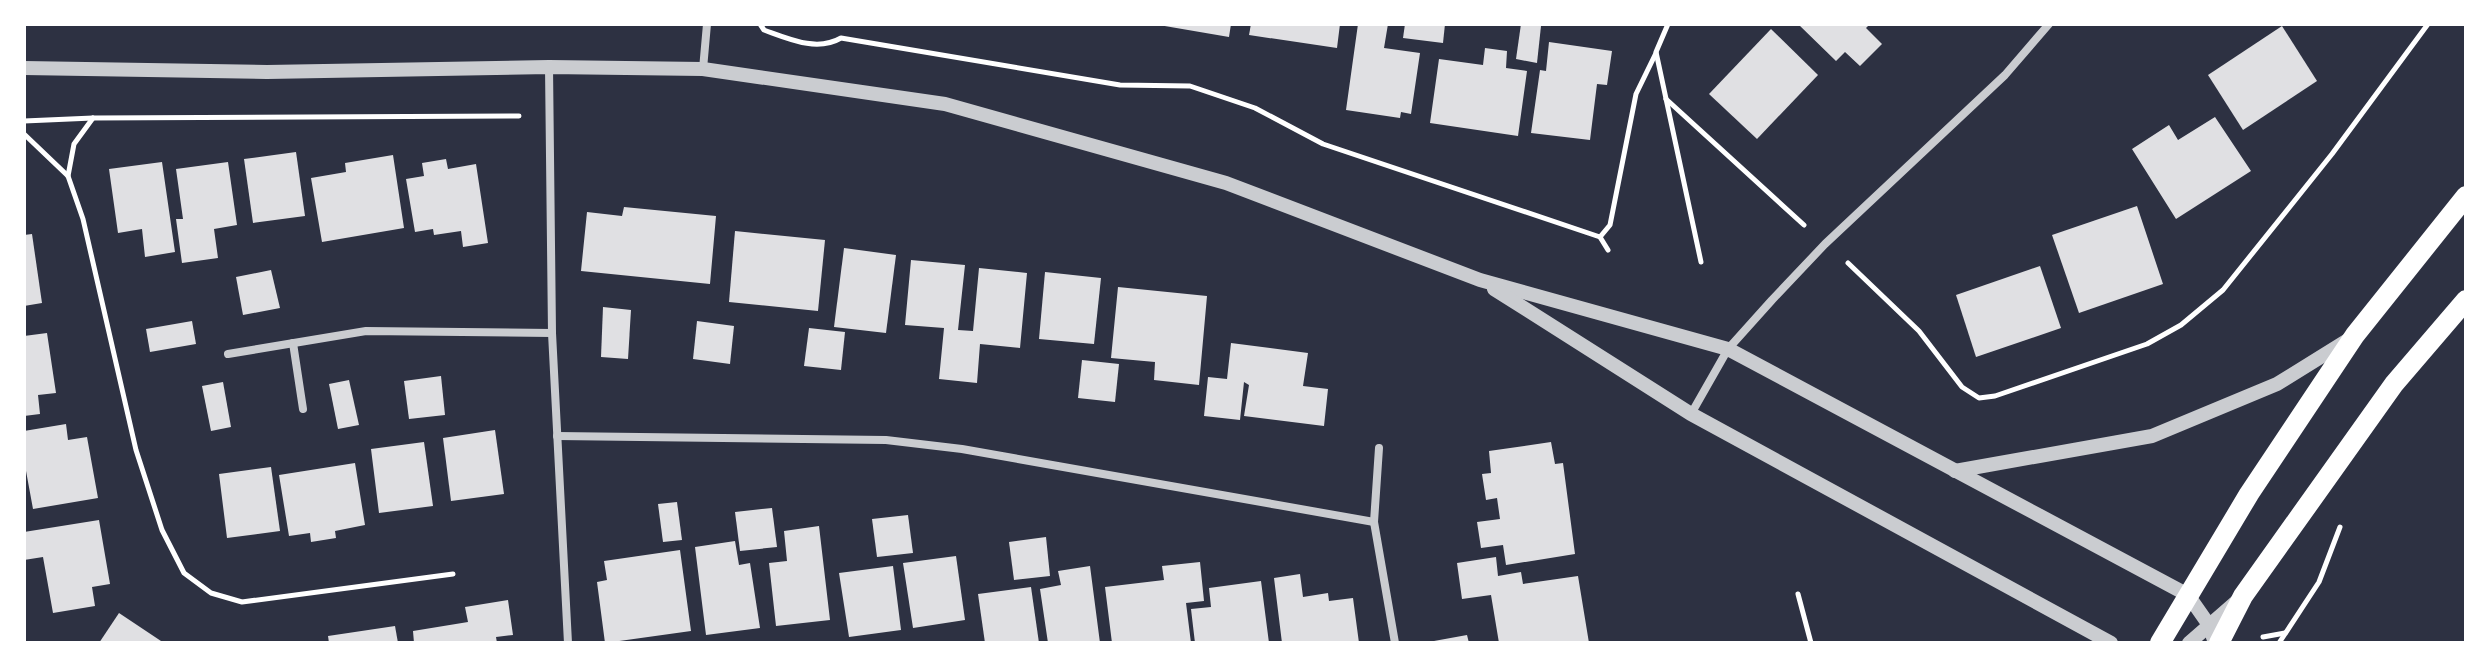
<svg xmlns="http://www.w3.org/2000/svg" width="2490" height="667" viewBox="0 0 2490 667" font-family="Mulish,sans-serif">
	<rect width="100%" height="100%" fill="#2d3142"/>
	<g fill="#e0e0e3">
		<path d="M 1153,24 L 1231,24 L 1229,37 Z"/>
		<path d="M 1251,24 L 1340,24 L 1337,48 L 1249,35 Z"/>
		<path d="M 1358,24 L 1388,24 L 1384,48 L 1420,53 L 1411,114 L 1401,112 L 1400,118 L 1346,110 Z"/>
		<path d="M 1405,24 L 1445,24 L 1443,43 L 1403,38 Z"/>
		<path d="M 1521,24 L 1541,26 L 1537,63 L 1516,59 Z"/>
		<path d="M 1798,24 L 1870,24 L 1866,28 L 1882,44 L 1860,66 L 1845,52 L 1836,61 Z"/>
		<path d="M 2282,26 L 2317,81 L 2243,130 L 2208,75 Z"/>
		<path d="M 1771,29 L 1818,75 L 1757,139 L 1709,94 Z"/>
		<path d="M 1549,42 L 1612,51 L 1607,85 L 1597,84 L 1590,140 L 1531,133 L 1540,70 L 1546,71 Z"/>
		<path d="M 1485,48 L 1507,51 L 1506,68 L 1527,71 L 1518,136 L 1430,123 L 1439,59 L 1483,65 Z"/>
		<path d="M 2215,117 L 2251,171 L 2176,219 L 2132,149 L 2169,125 L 2178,140 Z"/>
		<path d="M 296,152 L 305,216 L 253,223 L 244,159 Z"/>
		<path d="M 393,155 L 404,228 L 322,242 L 311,178 L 346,172 L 345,163 Z"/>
		<path d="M 446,159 L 448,169 L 476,164 L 488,243 L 463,247 L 461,231 L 434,235 L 433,229 L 415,232 L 406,179 L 424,176 L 422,163 Z"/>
		<path d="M 162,162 L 175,252 L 145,257 L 142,229 L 118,233 L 109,169 Z"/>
		<path d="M 228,162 L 237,225 L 214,229 L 218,258 L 182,263 L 176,219 L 183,219 L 176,169 Z"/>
		<path d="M 2137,206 L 2163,284 L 2079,313 L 2052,235 Z"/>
		<path d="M 624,207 L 716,216 L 710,284 L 581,271 L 587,212 L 622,216 Z"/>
		<path d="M 735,231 L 825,240 L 818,311 L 729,302 Z"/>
		<path d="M 32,234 L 42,303 L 24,306 L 24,235 Z"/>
		<path d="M 844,248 L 896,255 L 886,333 L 834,327 Z"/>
		<path d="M 911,260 L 965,265 L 958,330 L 973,331 L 979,268 L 1027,273 L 1020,348 L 980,344 L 977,383 L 939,379 L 944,328 L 905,325 Z"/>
		<path d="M 2040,266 L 2061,328 L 1976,357 L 1956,295 Z"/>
		<path d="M 271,270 L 280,308 L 243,315 L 236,277 Z"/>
		<path d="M 1045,272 L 1101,278 L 1094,344 L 1039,339 Z"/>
		<path d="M 1118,287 L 1207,296 L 1199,385 L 1154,380 L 1155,362 L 1111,358 Z"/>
		<path d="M 603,307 L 631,310 L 628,359 L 601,357 Z"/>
		<path d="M 192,321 L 196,344 L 150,352 L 146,329 Z"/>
		<path d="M 697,321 L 734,326 L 730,364 L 693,359 Z"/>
		<path d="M 809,328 L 845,332 L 841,370 L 804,366 Z"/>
		<path d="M 47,333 L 56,393 L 38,395 L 40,414 L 24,416 L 24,336 Z"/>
		<path d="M 1231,343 L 1308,353 L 1303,386 L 1328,389 L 1324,426 L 1244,416 L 1249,385 L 1244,382 L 1240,420 L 1204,416 L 1208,377 L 1227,379 Z"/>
		<path d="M 1082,360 L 1119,364 L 1115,402 L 1078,398 Z"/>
		<path d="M 441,376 L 445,415 L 409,419 L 404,381 Z"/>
		<path d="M 349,380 L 359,425 L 338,429 L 329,384 Z"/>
		<path d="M 223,382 L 231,427 L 211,431 L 202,386 Z"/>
		<path d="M 66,424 L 68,440 L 87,437 L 98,498 L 33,509 L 24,460 L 24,431 Z"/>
		<path d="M 495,430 L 504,494 L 451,501 L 443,438 Z"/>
		<path d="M 424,442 L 433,506 L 379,513 L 371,449 Z"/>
		<path d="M 1551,442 L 1555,464 L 1563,463 L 1575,554 L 1506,565 L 1503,545 L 1481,548 L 1477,522 L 1500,519 L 1497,498 L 1486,500 L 1482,474 L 1491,473 L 1489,451 Z"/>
		<path d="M 355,463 L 365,525 L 335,531 L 336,538 L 311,542 L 310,533 L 289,536 L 279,475 Z"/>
		<path d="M 271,467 L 280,531 L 227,538 L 219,474 Z"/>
		<path d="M 677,502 L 682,540 L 663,542 L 658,504 Z"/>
		<path d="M 772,508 L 777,547 L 740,551 L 735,512 Z"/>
		<path d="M 908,515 L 913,553 L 877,557 L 872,519 Z"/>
		<path d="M 99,520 L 110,584 L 92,587 L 95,606 L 53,613 L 43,557 L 24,560 L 24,532 Z"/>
		<path d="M 819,526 L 830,620 L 776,626 L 769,563 L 787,561 L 784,531 Z"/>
		<path d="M 1046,537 L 1050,576 L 1014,580 L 1009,542 Z"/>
		<path d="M 735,541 L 739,565 L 750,563 L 760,628 L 706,635 L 695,547 Z"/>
		<path d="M 680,550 L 691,631 L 605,643 L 597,582 L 607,580 L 604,561 Z"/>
		<path d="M 956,556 L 965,620 L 913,628 L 903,563 Z"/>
		<path d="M 1496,557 L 1498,576 L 1521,572 L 1523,584 L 1578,576 L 1589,643 L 1499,643 L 1491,595 L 1462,599 L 1457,563 Z"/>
		<path d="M 1200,562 L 1204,601 L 1186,603 L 1191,643 L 1112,643 L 1105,587 L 1164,580 L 1162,566 Z"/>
		<path d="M 893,566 L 901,630 L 849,637 L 839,573 Z"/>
		<path d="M 1090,566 L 1100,643 L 1048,643 L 1040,589 L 1061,585 L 1058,571 Z"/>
		<path d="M 1300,574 L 1303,597 L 1328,593 L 1329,601 L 1353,598 L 1359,643 L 1282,643 L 1274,578 Z"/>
		<path d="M 1261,581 L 1269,643 L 1195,643 L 1191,609 L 1211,607 L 1209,588 Z"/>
		<path d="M 1031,587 L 1039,643 L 985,643 L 978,594 Z"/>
		<path d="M 508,600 L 513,635 L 496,637 L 497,643 L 414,643 L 413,631 L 468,622 L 465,607 Z"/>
		<path d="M 119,613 L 164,643 L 99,643 Z"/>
		<path d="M 395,626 L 398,643 L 329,643 L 328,636 Z"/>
		<path d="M 1467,635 L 1469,643 L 1434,643 L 1434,641 Z"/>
	</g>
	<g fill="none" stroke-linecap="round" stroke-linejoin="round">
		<g stroke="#fff" stroke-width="5">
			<path d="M 760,24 L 764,30 C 789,39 817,52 841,38 L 1120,85 L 1190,86 L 1255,108 L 1323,144 L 1600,237"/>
			<path d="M 1668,24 L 1656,52 L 1701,262"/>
			<path d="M 1666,99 L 1804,225"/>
			<path d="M 24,121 L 93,118 L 519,116"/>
			<path d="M 24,134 L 68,176 L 83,219 L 136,450 L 162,530 L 184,573 L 211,593 L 242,602 L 453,574"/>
			<path d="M 68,176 L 74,144 L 93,118"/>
			<path d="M 1608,250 L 1600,237 L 1610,225 L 1636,94 L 1656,53"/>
			<path d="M 1848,263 L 1919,331 L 1962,387 L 1979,398 L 1995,396 L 2147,344 L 2181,325 L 2223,290 L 2332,154 L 2428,24"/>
			<path d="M 1798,594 L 1811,643"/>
			<path d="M 2263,637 L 2285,633"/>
			<path d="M 2279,643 L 2319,582 L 2340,527"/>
		</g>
		<g stroke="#caccd0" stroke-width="8">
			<path d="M 549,67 L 552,333 L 568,643"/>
			<path d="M 703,69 L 707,24"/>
			<path d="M 293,343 L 303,409"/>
			<path d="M 228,354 L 366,331 L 552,333"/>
			<path d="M 1691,414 L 1728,349 L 1772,300 L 1825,244 L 2005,75 L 2049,24"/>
			<path d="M 557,436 L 886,440 L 962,449 L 1374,522"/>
			<path d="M 1379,448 L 1374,522 L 1395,643"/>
		</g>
		<g stroke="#caccd0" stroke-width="14">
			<path d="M 24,68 L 267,72 L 549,67 L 703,69 L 945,104 L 1226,183 L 1480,280 L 1728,349 L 2188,595 L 2209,625 L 2215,643"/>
			<path d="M 1494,289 L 1691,414 L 2111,643"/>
			<path d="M 1955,471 L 2152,436 L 2277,384 L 2348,340"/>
			<path d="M 2189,643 L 2236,602"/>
		</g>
		<g stroke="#fff" stroke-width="20">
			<path d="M 2160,643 L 2249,494 L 2355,335 L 2466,196"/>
			<path d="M 2219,643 L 2243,596 L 2394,384 L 2466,300"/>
		</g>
	</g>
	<rect width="2490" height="667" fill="none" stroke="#ffffff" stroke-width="52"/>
</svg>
